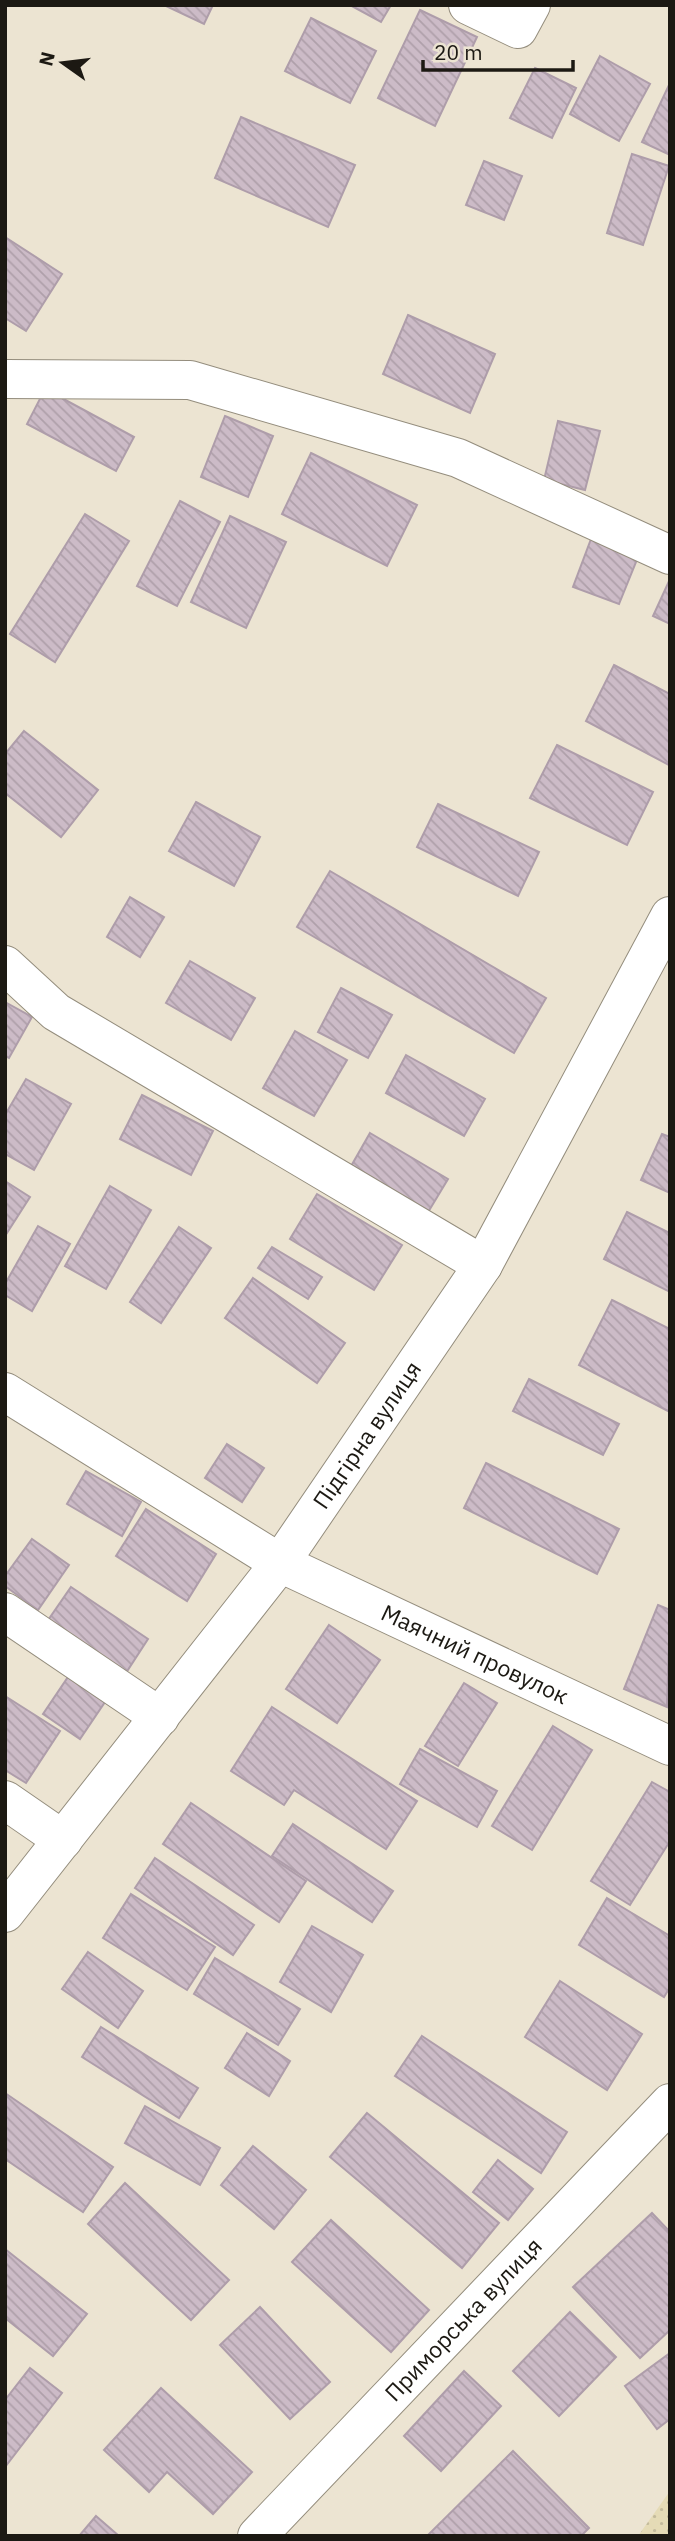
<svg xmlns="http://www.w3.org/2000/svg" width="675" height="2541" viewBox="0 0 675 2541" font-family="'IBM Plex Sans',sans-serif">
	<defs>
		<pattern id="sand-dots" width="8" height="8" patternUnits="userSpaceOnUse" patternTransform="scale(1.75)"><rect width="8" height="8" fill="#e5dbb6"/><path d="M2 2h.1M6 6h.1" fill="none" stroke="#c4bb9c" stroke-width="1.8" stroke-linecap="round"/></pattern>
		<pattern id="building-back-hatch" width="6" height="6" patternUnits="userSpaceOnUse" patternTransform="scale(1.75)"><rect width="6" height="6" fill="#ccbbc7"/><path d="M-1 5l2 2M0 0l6 6M5-1l2 2" fill="none" stroke="#afa0aa"/></pattern>
	</defs>
	<rect width="100%" height="100%" fill="#ece4d2"/>
	<path fill="url(#sand-dots)" d="M 670,2491 L 670,2536 L 638,2536 Z"/>
	<g fill="url(#building-back-hatch)" stroke="#ae9daa" stroke-width="2">
		<path d="M 164,5 L 213,5 L 204,24 Z"/>
		<path d="M 350,5 L 391,5 L 381,22 Z"/>
		<path d="M 420,10 L 477,37 L 435,126 L 378,98 Z"/>
		<path d="M 311,18 L 376,51 L 350,103 L 285,71 Z"/>
		<path d="M 600,56 L 650,84 L 619,141 L 570,114 Z"/>
		<path d="M 535,68 L 576,88 L 552,138 L 510,118 Z"/>
		<path d="M 669,85 L 670,86 L 670,155 L 642,142 Z"/>
		<path d="M 241,117 L 355,165 L 328,227 L 215,178 Z"/>
		<path d="M 632,154 L 669,166 L 643,245 L 607,233 Z"/>
		<path d="M 484,161 L 522,176 L 504,220 L 466,205 Z"/>
		<path d="M 5,237 L 62,274 L 26,331 L 5,318 Z"/>
		<path d="M 408,315 L 495,354 L 470,413 L 383,374 Z"/>
		<path d="M 45,389 L 134,437 L 116,471 L 27,424 Z"/>
		<path d="M 225,416 L 273,436 L 248,497 L 201,477 Z"/>
		<path d="M 558,421 L 600,431 L 585,490 L 544,480 Z"/>
		<path d="M 311,453 L 417,505 L 387,566 L 282,514 Z"/>
		<path d="M 180,501 L 220,522 L 177,606 L 137,586 Z"/>
		<path d="M 85,514 L 129,541 L 55,662 L 10,634 Z"/>
		<path d="M 230,516 L 286,542 L 246,628 L 191,602 Z"/>
		<path d="M 591,539 L 638,557 L 619,604 L 573,587 Z"/>
		<path d="M 670,579 L 670,624 L 653,616 Z"/>
		<path d="M 614,665 L 670,694 L 669,765 L 586,721 Z"/>
		<path d="M 24,731 L 98,790 L 61,837 L 5,793 L 5,754 Z"/>
		<path d="M 557,745 L 653,792 L 627,845 L 530,798 Z"/>
		<path d="M 196,802 L 260,837 L 234,886 L 169,851 Z"/>
		<path d="M 438,804 L 539,852 L 518,896 L 417,847 Z"/>
		<path d="M 330,871 L 546,998 L 514,1053 L 297,927 Z"/>
		<path d="M 130,897 L 164,917 L 140,957 L 107,937 Z"/>
		<path d="M 190,961 L 255,998 L 231,1040 L 166,1003 Z"/>
		<path d="M 341,988 L 392,1015 L 368,1058 L 318,1032 Z"/>
		<path d="M 5,1002 L 32,1017 L 9,1058 L 5,1056 Z"/>
		<path d="M 295,1031 L 347,1060 L 314,1116 L 263,1088 Z"/>
		<path d="M 406,1055 L 485,1099 L 464,1136 L 386,1093 Z"/>
		<path d="M 26,1079 L 71,1104 L 34,1170 L 5,1154 L 5,1115 Z"/>
		<path d="M 142,1095 L 213,1131 L 191,1175 L 120,1139 Z"/>
		<path d="M 370,1133 L 448,1179 L 427,1214 L 350,1168 Z"/>
		<path d="M 662,1134 L 670,1137 L 670,1193 L 641,1180 Z"/>
		<path d="M 5,1181 L 30,1197 L 5,1236 Z"/>
		<path d="M 110,1186 L 151,1210 L 106,1289 L 65,1266 Z"/>
		<path d="M 317,1194 L 402,1245 L 374,1290 L 290,1239 Z"/>
		<path d="M 627,1212 L 670,1233 L 670,1292 L 604,1259 Z"/>
		<path d="M 38,1226 L 70,1244 L 32,1311 L 5,1295 L 5,1284 Z"/>
		<path d="M 179,1227 L 211,1248 L 161,1323 L 130,1302 Z"/>
		<path d="M 272,1247 L 322,1277 L 308,1299 L 258,1268 Z"/>
		<path d="M 253,1278 L 345,1343 L 317,1383 L 225,1318 Z"/>
		<path d="M 612,1300 L 670,1329 L 670,1412 L 579,1365 Z"/>
		<path d="M 529,1379 L 619,1424 L 603,1455 L 513,1411 Z"/>
		<path d="M 227,1444 L 264,1468 L 242,1502 L 205,1478 Z"/>
		<path d="M 486,1463 L 619,1529 L 597,1574 L 464,1508 Z"/>
		<path d="M 86,1471 L 141,1502 L 122,1536 L 67,1504 Z"/>
		<path d="M 146,1509 L 216,1554 L 187,1601 L 116,1556 Z"/>
		<path d="M 32,1539 L 69,1565 L 38,1610 L 5,1586 L 5,1576 Z"/>
		<path d="M 71,1587 L 148,1639 L 122,1679 L 44,1626 Z"/>
		<path d="M 658,1605 L 670,1610 L 667,1707 L 624,1689 Z"/>
		<path d="M 329,1625 L 380,1660 L 337,1723 L 286,1689 Z"/>
		<path d="M 68,1677 L 105,1702 L 80,1739 L 43,1714 Z"/>
		<path d="M 464,1683 L 497,1703 L 458,1766 L 425,1746 Z"/>
		<path d="M 5,1696 L 60,1731 L 26,1783 L 5,1770 Z"/>
		<path d="M 272,1707 L 417,1801 L 386,1849 L 294,1790 L 284,1805 L 231,1771 Z"/>
		<path d="M 553,1726 L 592,1750 L 532,1850 L 492,1826 Z"/>
		<path d="M 420,1749 L 497,1791 L 477,1827 L 400,1784 Z"/>
		<path d="M 652,1782 L 670,1792 L 670,1841 L 630,1905 L 591,1881 Z"/>
		<path d="M 191,1803 L 306,1881 L 279,1922 L 163,1844 Z"/>
		<path d="M 293,1824 L 393,1891 L 372,1922 L 272,1856 Z"/>
		<path d="M 155,1858 L 254,1925 L 233,1955 L 135,1888 Z"/>
		<path d="M 131,1894 L 215,1947 L 187,1990 L 103,1938 Z"/>
		<path d="M 607,1898 L 670,1936 L 670,1987 L 664,1997 L 579,1945 Z"/>
		<path d="M 312,1926 L 363,1955 L 331,2012 L 280,1982 Z"/>
		<path d="M 88,1952 L 143,1991 L 118,2028 L 62,1989 Z"/>
		<path d="M 215,1958 L 300,2009 L 278,2045 L 194,1994 Z"/>
		<path d="M 560,1981 L 642,2034 L 607,2090 L 525,2037 Z"/>
		<path d="M 101,2027 L 198,2088 L 179,2118 L 82,2057 Z"/>
		<path d="M 247,2033 L 290,2061 L 269,2096 L 225,2068 Z"/>
		<path d="M 422,2036 L 567,2132 L 541,2173 L 395,2076 Z"/>
		<path d="M 5,2093 L 113,2167 L 83,2212 L 5,2159 Z"/>
		<path d="M 145,2106 L 220,2148 L 200,2185 L 125,2143 Z"/>
		<path d="M 367,2113 L 499,2223 L 462,2268 L 330,2157 Z"/>
		<path d="M 253,2146 L 306,2190 L 274,2229 L 221,2185 Z"/>
		<path d="M 498,2160 L 533,2189 L 508,2220 L 473,2192 Z"/>
		<path d="M 125,2183 L 229,2280 L 191,2320 L 88,2224 Z"/>
		<path d="M 652,2213 L 670,2232 L 670,2330 L 640,2358 L 573,2287 Z"/>
		<path d="M 331,2220 L 429,2310 L 391,2352 L 292,2262 Z"/>
		<path d="M 5,2249 L 87,2314 L 53,2356 L 5,2318 Z"/>
		<path d="M 260,2307 L 330,2382 L 290,2419 L 220,2345 Z"/>
		<path d="M 570,2312 L 616,2357 L 559,2416 L 513,2371 Z"/>
		<path d="M 670,2353 L 670,2419 L 657,2429 L 625,2386 Z"/>
		<path d="M 30,2368 L 62,2393 L 5,2467 L 5,2400 Z"/>
		<path d="M 464,2371 L 501,2406 L 441,2471 L 404,2436 Z"/>
		<path d="M 161,2388 L 252,2472 L 213,2514 L 167,2472 L 149,2492 L 104,2450 Z"/>
		<path d="M 513,2451 L 589,2528 L 581,2536 L 427,2536 Z"/>
		<path d="M 96,2516 L 119,2536 L 79,2536 Z"/>
	</g>
	<g fill="none" stroke-linecap="round" stroke-linejoin="round">
		<defs>
			<g id="minor">
				<path d="M 468,5 L 518,29 L 531,5"/>
				<path d="M 5,379 L 190,380 L 458,458 L 670,555"/>
				<path d="M 5,965 L 56,1012 L 483,1265"/>
				<path id="s1" d="M 5,1392 L 280,1563 L 670,1746"/>
				<path d="M 5,1612 L 160,1717"/>
				<path d="M 5,1800 L 63,1840"/>
				<path id="s2" d="M 5,1913 L 280,1563 L 483,1265 L 670,916"/>
				<path id="s3" d="M 257,2536 L 670,2103"/>
			</g>
		</defs>
		<use href="#minor" stroke="#948d7d" stroke-width="40"/>
		<use href="#minor" stroke="#fff" stroke-width="38"/>
	</g>
	<g text-anchor="middle" stroke-width="6" stroke-linejoin="round" paint-order="stroke">
		<g font-size="23" fill="#1c1913" stroke="#ece4d2">
			<text dy="8" stroke="none"><textPath href="#s2" startOffset="600">Підгірна вулиця</textPath></text>
			<text dy="8" stroke="none"><textPath href="#s1" startOffset="539">Маячний провулок</textPath></text>
			<text dy="8" stroke="none"><textPath href="#s3" startOffset="299">Приморська вулиця</textPath></text>
		</g>
	</g>
	<rect width="675" height="2541" fill="none" stroke="#1c1913" stroke-width="14"/>
	<g transform="translate(63 63) rotate(284)" stroke="#ece4d2" stroke-width="5" paint-order="stroke">
	<path d="M0-5L12 26L0 18L-12 26Z" fill="#1c1913"/>
	<text y="-10" font-size="19" font-weight="bold" text-anchor="middle" fill="#1c1913">N</text>
	</g>
	<path d="M423 60v10h150v-10" fill="none" stroke="#1c1913" stroke-width="3.5"/>
	<text x="434" y="60" font-size="21" fill="#1c1913" stroke="#ece4d2" stroke-width="5" paint-order="stroke">20 m</text>
</svg>
